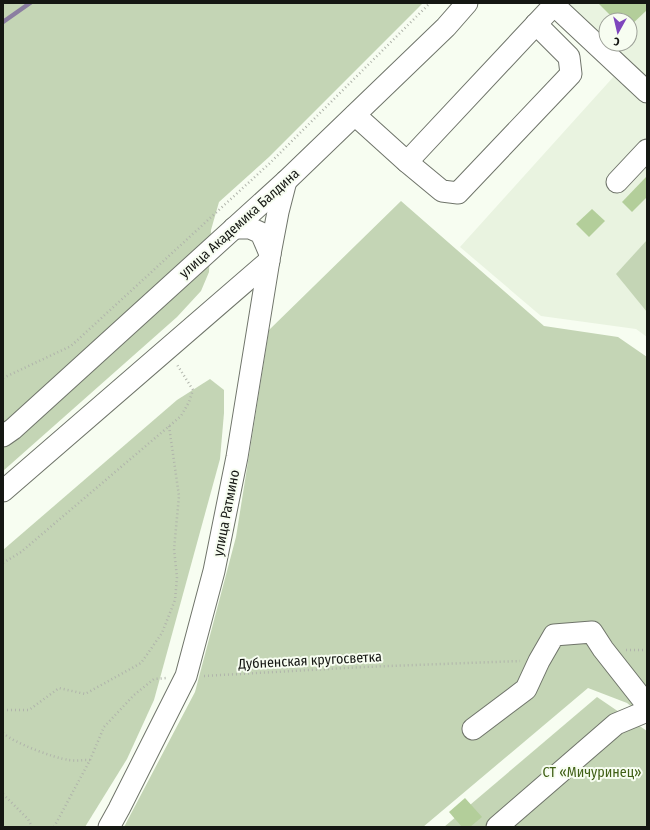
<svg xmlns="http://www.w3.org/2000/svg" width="650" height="830" viewBox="0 0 650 830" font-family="'Fira Sans Condensed',sans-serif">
	<rect width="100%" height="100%" fill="#f7fdf1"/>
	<path fill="#e9f3e0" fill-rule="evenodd" d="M 566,3 L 647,3 L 647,337 L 636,329 L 541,316 L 460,247 L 625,64 ZM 606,20 L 630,20 L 630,44 L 606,44 Z"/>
	<g fill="#c4d5b5">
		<path d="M 3,3 L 423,3 L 269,157 L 219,202 L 211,230 L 209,272 L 201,291 L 177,317 L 3,471 Z"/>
		<path d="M 401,201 L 544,326 L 618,337 L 647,357 L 647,719 L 627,703 L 588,688 L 423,827 L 124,827 L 195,692 L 236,537 L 269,330 Z"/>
		<path d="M 647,240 L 647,312 L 616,274 Z"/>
		<path d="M 210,379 L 224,390 L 224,413 L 220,459 L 154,700 L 127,759 L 85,827 L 3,827 L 3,550 L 177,400 Z"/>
		<path d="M 597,697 L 647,731 L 647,827 L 444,827 Z"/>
	</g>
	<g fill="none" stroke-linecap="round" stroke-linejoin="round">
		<path stroke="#8b7ea1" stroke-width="4.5" d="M 3,22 L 30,3"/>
	</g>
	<g fill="#b3ce9a">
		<path d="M 598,3 L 647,3 L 647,10 L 630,26 L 630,20 L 615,20 Z"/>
		<path d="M 647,176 L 647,197 L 632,212 L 622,202 Z"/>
		<path d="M 592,209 L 605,221 L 589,237 L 576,224 Z"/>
		<path d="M 465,798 L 482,817 L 470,827 L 462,827 L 449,812 Z"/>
	</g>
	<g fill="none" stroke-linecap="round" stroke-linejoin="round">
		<defs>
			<g id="minor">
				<path d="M 553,3 L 554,5 L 647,92"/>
				<path d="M 355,115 L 407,162 L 554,5"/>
				<path d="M 407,162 L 442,191 L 458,193 L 571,74 L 569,57 L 536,24"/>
				<path d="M 617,182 L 647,150"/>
				<path d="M 234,228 L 250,228 L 261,233 L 270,254"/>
				<path d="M 3,436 L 13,429 L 286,181 L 446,27 L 467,3"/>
				<path d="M 3,491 L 269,261"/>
				<path d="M 473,729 L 526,689 L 539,661 L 554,635 L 592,632 L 603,649 L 647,705"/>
				<path d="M 109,827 L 119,809 L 186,676 L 214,571 L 237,457 L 270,254 L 278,212 L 286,181"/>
				<path d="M 497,827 L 616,724 L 647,711"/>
			</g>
		</defs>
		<use href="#minor" stroke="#6f746a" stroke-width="23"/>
		<g stroke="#b0b4ab" stroke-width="2.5" stroke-dasharray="1 3" stroke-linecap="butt">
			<path d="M 3,378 L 71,346 L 270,163 L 430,3"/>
			<path d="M 3,563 L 21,552 L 181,416 L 189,402 L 193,390 L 176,363"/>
			<path d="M 626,650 L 647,650"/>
			<path d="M 204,676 L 363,667 L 520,661"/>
			<path d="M 3,710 L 29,710 L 59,688 L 85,694 L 141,663 L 162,633 L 175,600 L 177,577 L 174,549 L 179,496 L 169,426"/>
			<path d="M 3,733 C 14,743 54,758 69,760 C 76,761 83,760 90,760"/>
			<path d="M 3,794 L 28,819 L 32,827"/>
			<path d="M 54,827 L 90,760 L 104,727 L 134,695 L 154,679 L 167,678"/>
		</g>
		<use href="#minor" stroke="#fff" stroke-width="21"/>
	</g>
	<g text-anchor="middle" stroke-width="4" stroke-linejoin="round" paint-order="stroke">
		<g font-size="14" fill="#151713" stroke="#f7fdf1">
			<text transform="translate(239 223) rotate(-42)" y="5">улица Академика Балдина</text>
			<text transform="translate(226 513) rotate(-79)" y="5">улица Ратмино</text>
			<text transform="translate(310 660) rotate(-3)" y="5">Дубненская кругосветка</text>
		</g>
		<g font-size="14" fill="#406016" stroke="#f7fdf1">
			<text x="592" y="777">СТ «Мичуринец»</text>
		</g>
	</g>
	<rect width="650" height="830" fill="none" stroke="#151713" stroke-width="8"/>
	<g transform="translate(618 32) rotate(188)"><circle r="19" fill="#f7fdf1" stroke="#9da198"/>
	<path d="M0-3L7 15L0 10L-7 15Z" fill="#7e46bd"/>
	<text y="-6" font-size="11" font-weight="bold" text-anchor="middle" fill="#151713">С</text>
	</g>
</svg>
